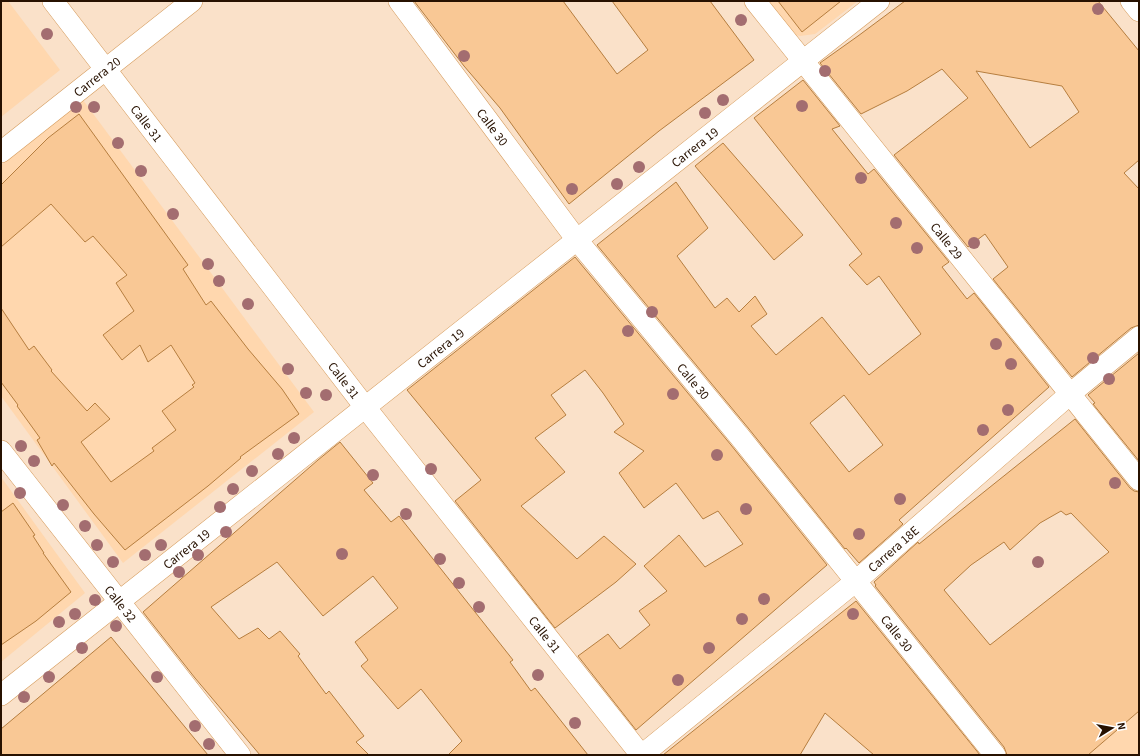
<svg xmlns="http://www.w3.org/2000/svg" width="1140" height="756" viewBox="0 0 1140 756" font-family="'Source Sans 3',sans-serif">
	<rect width="100%" height="100%" fill="#fae1c9"/>
	<g fill="#ffd7ae">
		<path d="M 1,1 L 8,1 L 60,70 L 1,117 Z"/>
		<path d="M 765,1 L 858,1 L 815,34 L 800,36 L 790,34 Z"/>
		<path d="M 80,96 L 314,412 L 123,563 L 1,396 L 1,165 Z"/>
		<path d="M 1,477 L 85,593 L 1,662 Z"/>
		<path d="M 1139,711 L 1139,755 L 1088,755 L 1135,715 Z"/>
	</g>
	<g fill="#f9c895" stroke="#b67e3f" fill-rule="evenodd">
		<path d="M 414,1 L 563,1 L 617,74 L 648,50 L 612,1 L 710,1 L 754,60 L 659,131 L 569,204 L 500,108 L 464,66 Z"/>
		<path d="M 778,1 L 841,1 L 802,32 Z"/>
		<path d="M 905,1 L 1098,1 L 1139,51 L 1139,160 L 1124,173 L 1139,189 L 1139,325 L 1131,328 L 1072,377 L 993,279 L 1008,267 L 985,234 L 968,247 L 894,155 L 968,98 L 942,69 L 907,91 L 861,114 L 820,63 L 858,36 ZM 976,71 L 1062,86 L 1079,112 L 1030,148 Z"/>
		<path d="M 803,80 L 840,126 L 832,129 L 868,174 L 874,169 L 949,262 L 942,267 L 967,299 L 974,293 L 1049,387 L 899,520 L 903,524 L 859,563 L 846,548 L 845,549 L 749,429 L 597,245 L 676,182 L 708,228 L 677,256 L 715,308 L 727,298 L 739,312 L 755,296 L 767,314 L 751,326 L 776,355 L 822,317 L 869,375 L 921,334 L 879,276 L 867,285 L 849,265 L 862,254 L 754,118 ZM 844,395 L 883,445 L 849,472 L 810,423 Z"/>
		<path d="M 79,114 L 188,265 L 183,269 L 206,305 L 211,301 L 248,349 L 282,389 L 299,414 L 240,457 L 241,458 L 208,486 L 125,550 L 94,514 L 54,463 L 52,466 L 37,440 L 40,438 L 17,406 L 18,405 L 1,382 L 1,308 L 29,350 L 34,346 L 52,370 L 51,371 L 87,411 L 95,403 L 110,419 L 81,442 L 111,482 L 154,451 L 152,448 L 176,430 L 162,411 L 194,387 L 192,385 L 195,383 L 171,345 L 148,362 L 140,345 L 122,360 L 103,335 L 134,311 L 116,283 L 127,275 L 93,236 L 85,242 L 51,204 L 1,247 L 1,185 L 48,138 Z"/>
		<path d="M 723,143 L 803,235 L 774,260 L 695,166 Z"/>
		<path d="M 575,257 L 731,445 L 827,565 L 636,730 L 578,656 L 608,634 L 620,649 L 650,625 L 639,611 L 667,591 L 644,566 L 679,535 L 705,567 L 743,544 L 718,511 L 703,519 L 676,483 L 644,508 L 619,473 L 644,451 L 614,432 L 624,424 L 603,393 L 585,370 L 551,395 L 566,415 L 535,438 L 565,472 L 521,506 L 577,559 L 604,536 L 636,564 L 616,582 L 555,628 L 455,501 L 481,480 L 407,390 Z"/>
		<path d="M 1139,353 L 1139,461 L 1093,404 L 1095,403 L 1088,395 Z"/>
		<path d="M 1075,419 L 1130,488 L 1134,491 L 1139,492 L 1139,711 L 1088,755 L 1007,755 L 1004,747 L 875,586 L 876,585 L 874,582 L 918,542 L 919,544 ZM 1061,511 L 1066,515 L 1071,513 L 1109,552 L 990,645 L 944,590 L 971,565 L 1004,542 L 1010,550 L 1040,523 Z"/>
		<path d="M 340,442 L 373,483 L 364,490 L 391,522 L 399,516 L 513,660 L 510,662 L 531,691 L 535,688 L 588,755 L 448,755 L 462,741 L 421,689 L 398,709 L 361,666 L 368,660 L 355,642 L 398,608 L 373,576 L 323,616 L 277,562 L 211,607 L 239,639 L 258,628 L 269,639 L 280,631 L 300,654 L 298,656 L 326,694 L 329,691 L 364,736 L 356,742 L 369,755 L 260,755 L 195,678 L 143,612 L 318,460 Z"/>
		<path d="M 13,503 L 35,535 L 33,536 L 44,553 L 43,553 L 71,592 L 36,621 L 1,645 L 1,512 Z"/>
		<path d="M 856,601 L 980,755 L 874,755 L 825,713 L 800,755 L 663,755 Z"/>
		<path d="M 111,637 L 208,755 L 1,755 L 1,729 Z"/>
	</g>
	<g fill="none" stroke-linecap="round" stroke-linejoin="round">
		<defs>
			<g id="street">
				<path id="s1" d="M 53,1 L 365,407 L 641,755"/>
				<path id="s2" d="M 399,1 L 577,240 L 740,437 L 995,755"/>
				<path id="s3" d="M 755,1 L 1139,480"/>
				<path d="M 1131,1 L 1139,11"/>
				<path id="s4" d="M 1,152 L 192,1"/>
				<path id="s5" d="M 1,451 L 240,755"/>
				<path id="s6" d="M 1,695 L 879,1"/>
				<path id="s7" d="M 642,755 L 856,581 L 1070,394 L 1139,337"/>
			</g>
		</defs>
		<use href="#street" stroke="#d59b5c" stroke-width="22"/>
		<use href="#street" stroke="#fff" stroke-width="21"/>
	</g>
	<g fill="#a36d70">
		<circle cx="1098" cy="9" r="6"/>
		<circle cx="741" cy="20" r="6"/>
		<circle cx="47" cy="34" r="6"/>
		<circle cx="464" cy="56" r="6"/>
		<circle cx="825" cy="71" r="6"/>
		<circle cx="723" cy="100" r="6"/>
		<circle cx="802" cy="106" r="6"/>
		<circle cx="76" cy="107" r="6"/>
		<circle cx="94" cy="107" r="6"/>
		<circle cx="705" cy="113" r="6"/>
		<circle cx="118" cy="143" r="6"/>
		<circle cx="639" cy="167" r="6"/>
		<circle cx="141" cy="171" r="6"/>
		<circle cx="861" cy="178" r="6"/>
		<circle cx="617" cy="184" r="6"/>
		<circle cx="572" cy="189" r="6"/>
		<circle cx="173" cy="214" r="6"/>
		<circle cx="896" cy="223" r="6"/>
		<circle cx="974" cy="243" r="6"/>
		<circle cx="917" cy="248" r="6"/>
		<circle cx="208" cy="264" r="6"/>
		<circle cx="219" cy="281" r="6"/>
		<circle cx="248" cy="304" r="6"/>
		<circle cx="652" cy="312" r="6"/>
		<circle cx="628" cy="331" r="6"/>
		<circle cx="996" cy="344" r="6"/>
		<circle cx="1093" cy="358" r="6"/>
		<circle cx="1011" cy="364" r="6"/>
		<circle cx="288" cy="369" r="6"/>
		<circle cx="1109" cy="379" r="6"/>
		<circle cx="306" cy="393" r="6"/>
		<circle cx="673" cy="394" r="6"/>
		<circle cx="326" cy="395" r="6"/>
		<circle cx="1008" cy="410" r="6"/>
		<circle cx="983" cy="430" r="6"/>
		<circle cx="294" cy="438" r="6"/>
		<circle cx="21" cy="446" r="6"/>
		<circle cx="278" cy="454" r="6"/>
		<circle cx="717" cy="455" r="6"/>
		<circle cx="34" cy="461" r="6"/>
		<circle cx="431" cy="469" r="6"/>
		<circle cx="252" cy="471" r="6"/>
		<circle cx="373" cy="475" r="6"/>
		<circle cx="1115" cy="483" r="6"/>
		<circle cx="233" cy="489" r="6"/>
		<circle cx="20" cy="493" r="6"/>
		<circle cx="900" cy="499" r="6"/>
		<circle cx="63" cy="505" r="6"/>
		<circle cx="220" cy="507" r="6"/>
		<circle cx="746" cy="509" r="6"/>
		<circle cx="406" cy="514" r="6"/>
		<circle cx="85" cy="526" r="6"/>
		<circle cx="226" cy="532" r="6"/>
		<circle cx="859" cy="534" r="6"/>
		<circle cx="97" cy="545" r="6"/>
		<circle cx="161" cy="545" r="6"/>
		<circle cx="342" cy="554" r="6"/>
		<circle cx="145" cy="555" r="6"/>
		<circle cx="198" cy="555" r="6"/>
		<circle cx="440" cy="559" r="6"/>
		<circle cx="113" cy="562" r="6"/>
		<circle cx="1038" cy="562" r="6"/>
		<circle cx="179" cy="572" r="6"/>
		<circle cx="459" cy="583" r="6"/>
		<circle cx="764" cy="599" r="6"/>
		<circle cx="95" cy="600" r="6"/>
		<circle cx="479" cy="607" r="6"/>
		<circle cx="75" cy="614" r="6"/>
		<circle cx="853" cy="614" r="6"/>
		<circle cx="742" cy="619" r="6"/>
		<circle cx="59" cy="622" r="6"/>
		<circle cx="116" cy="626" r="6"/>
		<circle cx="82" cy="648" r="6"/>
		<circle cx="709" cy="648" r="6"/>
		<circle cx="538" cy="675" r="6"/>
		<circle cx="49" cy="677" r="6"/>
		<circle cx="157" cy="677" r="6"/>
		<circle cx="678" cy="680" r="6"/>
		<circle cx="24" cy="697" r="6"/>
		<circle cx="575" cy="723" r="6"/>
		<circle cx="195" cy="726" r="6"/>
		<circle cx="209" cy="744" r="6"/>
	</g>
	<g text-anchor="middle" stroke-width="3.5" stroke-linejoin="round" paint-order="stroke">
		<g font-size="13" fill="#271100" stroke="#fff">
			<text dy="5" stroke="none"><textPath href="#s4" startOffset="122">Carrera 20</textPath></text>
			<text dy="5" stroke="none"><textPath href="#s1" startOffset="154">Calle 31</textPath></text>
			<text dy="5" stroke="none"><textPath href="#s2" startOffset="157">Calle 30</textPath></text>
			<text dy="5" stroke="none"><textPath href="#s6" startOffset="884">Carrera 19</textPath></text>
			<text dy="5" stroke="none"><textPath href="#s3" startOffset="307">Calle 29</textPath></text>
			<text dy="5" stroke="none"><textPath href="#s6" startOffset="560">Carrera 19</textPath></text>
			<text dy="5" stroke="none"><textPath href="#s1" startOffset="478">Calle 31</textPath></text>
			<text dy="5" stroke="none"><textPath href="#s2" startOffset="481">Calle 30</textPath></text>
			<text dy="5" stroke="none"><textPath href="#s6" startOffset="236">Carrera 19</textPath></text>
			<text dy="5" stroke="none"><textPath href="#s7" startOffset="325">Carrera 18E</textPath></text>
			<text dy="5" stroke="none"><textPath href="#s5" startOffset="194">Calle 32</textPath></text>
			<text dy="5" stroke="none"><textPath href="#s2" startOffset="805">Calle 30</textPath></text>
			<text dy="5" stroke="none"><textPath href="#s1" startOffset="802">Calle 31</textPath></text>
		</g>
	</g>
	<rect width="1140" height="756" fill="none" stroke="#271100" stroke-width="4"/>
	<g transform="translate(1112 728) rotate(79)" stroke="#ffffff" stroke-width="3" paint-order="stroke">
	<path d="M0-3L7 15L0 10L-7 15Z" fill="#271100"/>
	<text y="-6" font-size="11" font-weight="bold" text-anchor="middle" fill="#271100">N</text>
	</g>
</svg>
